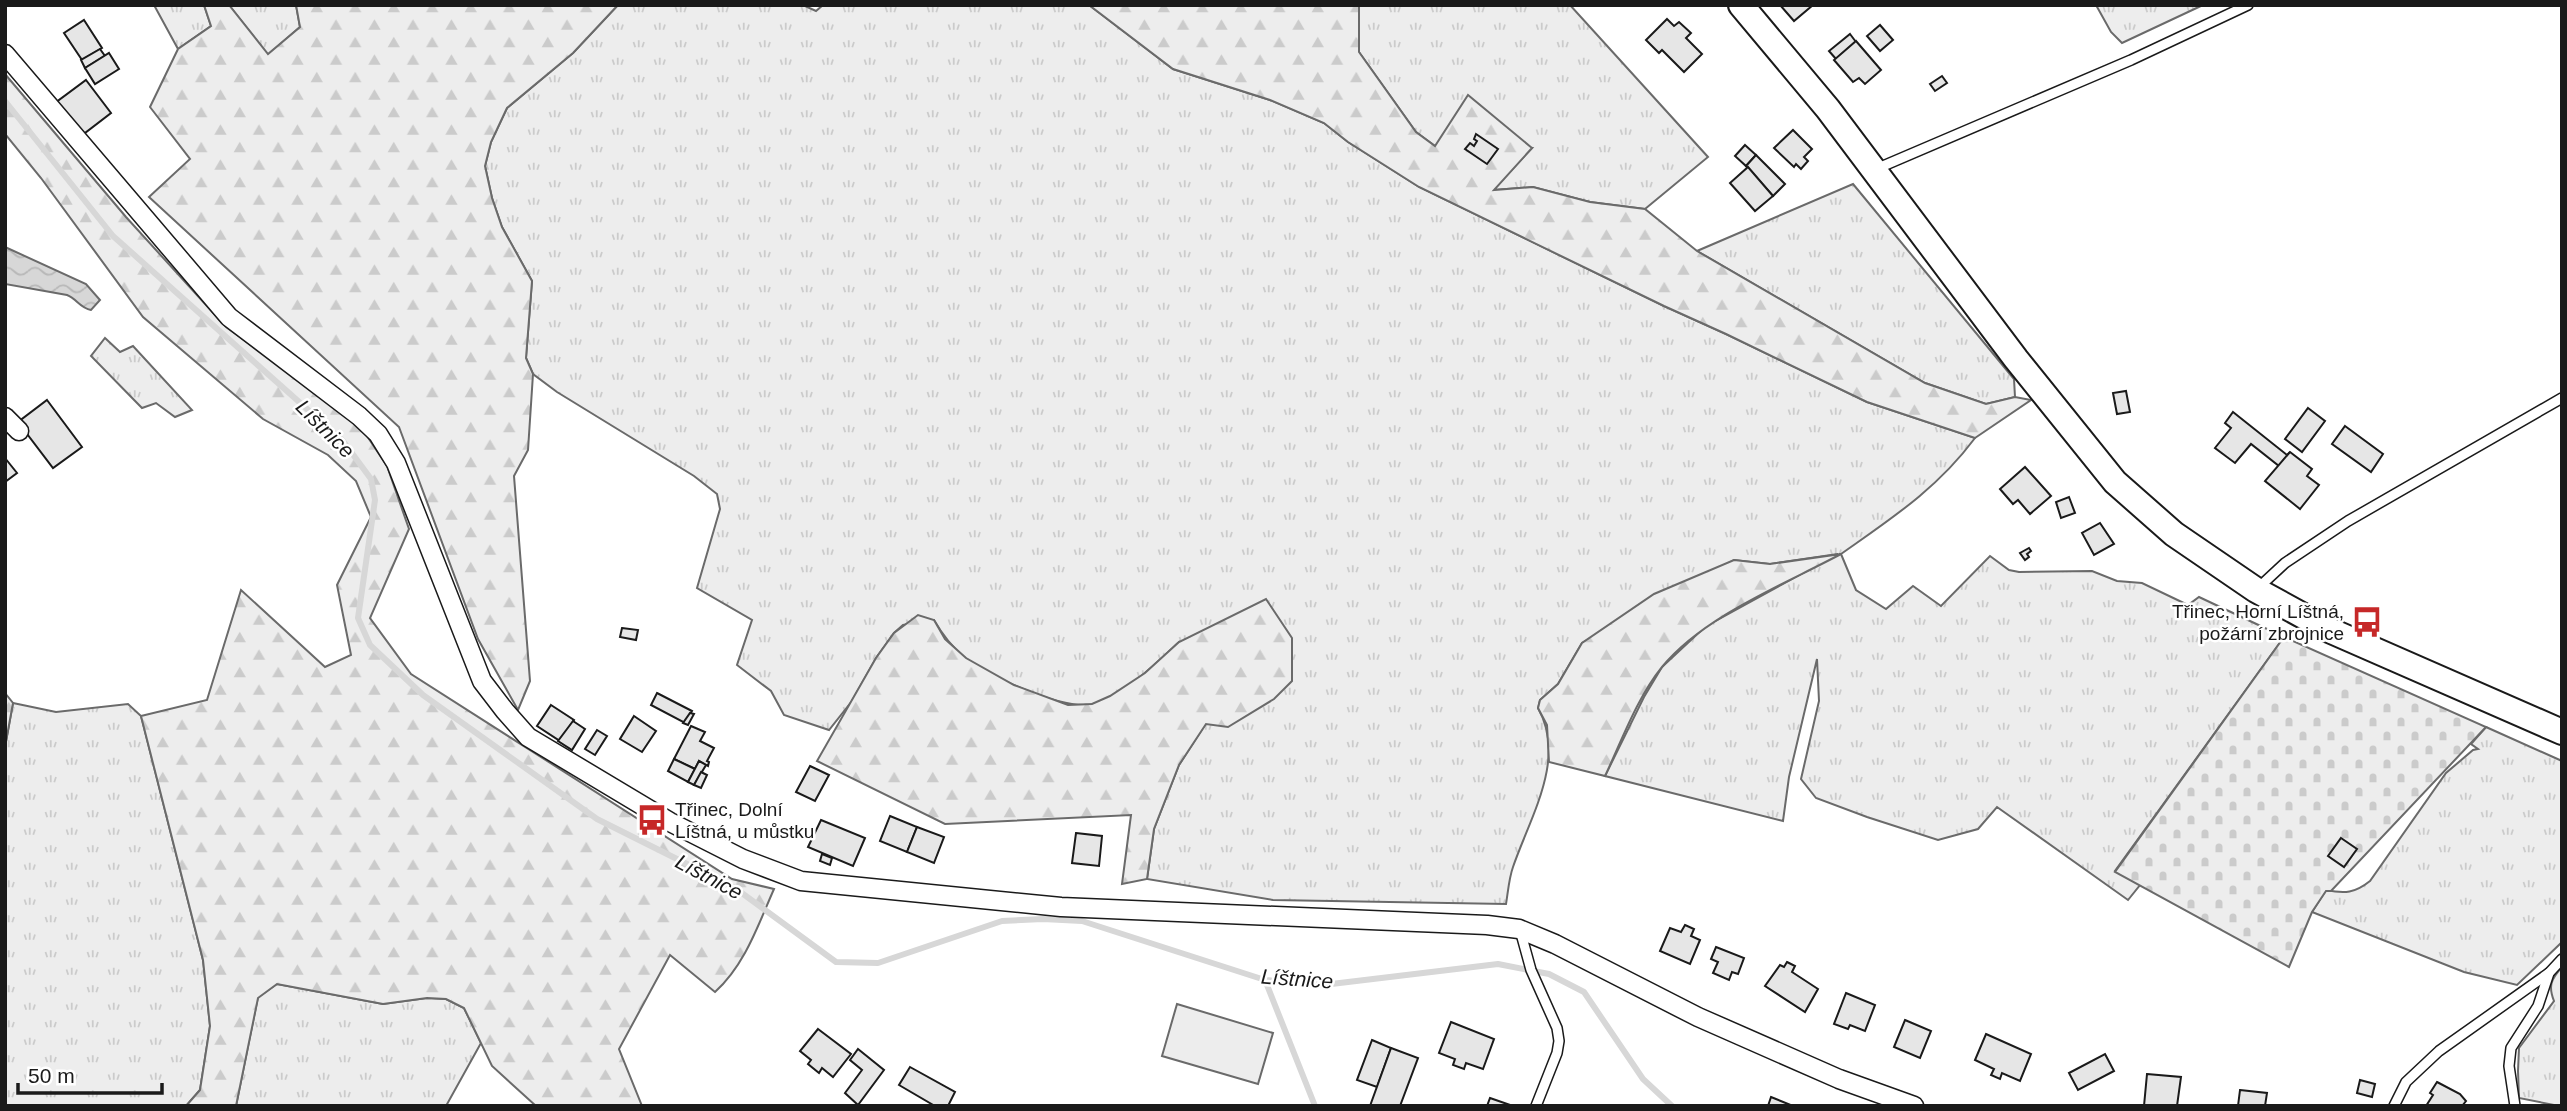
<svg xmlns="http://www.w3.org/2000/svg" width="2567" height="1111" viewBox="0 0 2567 1111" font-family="Arial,sans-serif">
	<defs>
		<pattern id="grass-tufts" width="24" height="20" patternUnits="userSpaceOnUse" patternTransform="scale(1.75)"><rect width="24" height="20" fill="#ededed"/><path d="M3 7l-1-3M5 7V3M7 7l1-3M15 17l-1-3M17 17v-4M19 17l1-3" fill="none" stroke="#cbcbcb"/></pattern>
		<pattern id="forest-firs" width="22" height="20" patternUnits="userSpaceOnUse" patternTransform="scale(1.75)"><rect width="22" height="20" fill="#ededed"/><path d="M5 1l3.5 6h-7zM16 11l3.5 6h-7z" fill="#cbcbcb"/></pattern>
		<pattern id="cemetery-stones" width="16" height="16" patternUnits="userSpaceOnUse" patternTransform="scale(1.75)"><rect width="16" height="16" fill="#ededed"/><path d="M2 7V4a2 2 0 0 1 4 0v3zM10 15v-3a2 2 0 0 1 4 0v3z" fill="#cbcbcb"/></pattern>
		<pattern id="water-waves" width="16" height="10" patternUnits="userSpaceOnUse" patternTransform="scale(1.75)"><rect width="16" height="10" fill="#d7d7d7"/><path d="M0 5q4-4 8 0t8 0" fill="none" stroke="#b8b8b8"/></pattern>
	</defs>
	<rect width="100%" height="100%" fill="#fff"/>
	<g fill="url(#grass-tufts)" stroke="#6a6a6a" stroke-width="2">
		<path d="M 154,5 L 204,5 L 211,26 L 178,49 Z"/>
		<path d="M 229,5 L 296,5 L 300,27 L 268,55 Z"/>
		<path d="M 618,5 L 803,5 L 816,11 L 823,5 L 1089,5 L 1173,69 L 1270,100 L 1324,123 L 1348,142 L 1419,187 L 1664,306 L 1726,334 L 1867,402 L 1975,438 C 1937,489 1892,518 1841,554 L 1856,590 L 1886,609 L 1913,586 L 1941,606 L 1990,556 L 2009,570 L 2019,572 L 2092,571 L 2117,581 L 2142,583 L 2188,605 L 2199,597 L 2284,637 L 2115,871 L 2140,885 L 2128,900 L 1997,807 L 1978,829 L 1938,840 L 1867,817 L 1816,798 L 1801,779 L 1819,701 L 1817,659 L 1789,777 L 1783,821 L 1605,776 L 1644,697 L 1662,667 L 1706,626 L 1838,554 L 1770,564 L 1734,560 L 1582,643 L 1558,684 L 1540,700 L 1538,708 C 1567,759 1530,817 1513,867 C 1509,878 1508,892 1506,904 L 1273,900 L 1147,879 L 1154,829 L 1179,765 L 1206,723 L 1179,642 C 1156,663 1124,696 1093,704 C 1062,711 989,676 964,657 C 951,646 942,634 934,620 L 903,625 L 894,633 L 876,658 L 852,701 L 829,730 L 784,715 L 771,691 L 737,665 L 752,620 L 697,588 L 720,509 L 717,494 L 694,476 L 557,392 L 533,374 L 526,358 L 532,281 L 502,227 L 492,198 L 485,166 L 491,142 L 507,108 L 573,53 Z"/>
		<path d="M 1359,5 L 1570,5 L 1708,157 L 1645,209 L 1590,202 L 1533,187 L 1493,190 L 1532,148 L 1435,146 L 1416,132 L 1359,52 Z"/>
		<path d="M 2096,5 L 2203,5 L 2122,43 L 2111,32 Z"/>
		<path d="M 1853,184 L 2014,379 L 2015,397 L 1986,404 L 1925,383 L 1697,251 Z"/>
		<path d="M 105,338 L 120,352 L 133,346 L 192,410 L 175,417 L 156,403 L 142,408 L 91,356 Z"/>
		<path d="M 13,703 L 56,712 L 128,704 L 141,716 L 203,960 L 210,1026 L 200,1090 L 186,1106 L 5,1106 L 5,747 Z"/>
		<path d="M 2486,727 L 2562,761 L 2562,942 L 2517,985 L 2464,972 L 2312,912 L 2326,890 C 2345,894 2355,893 2370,881 L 2446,773 L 2473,750 L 2478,749 L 2471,744 Z"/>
		<path d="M 2562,967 L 2562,1106 L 2559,1106 L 2519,1098 L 2518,1071 L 2519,1048 L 2554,1001 C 2548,986 2551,979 2562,967 Z"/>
		<path d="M 277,984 L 383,1004 L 427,998 L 446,999 L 464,1008 L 481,1043 L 446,1106 L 236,1106 L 258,997 Z"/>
	</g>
	<g fill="url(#forest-firs)" stroke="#6a6a6a" stroke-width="2">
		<path d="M 204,5 L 229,5 L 268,54 L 300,27 L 296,5 L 618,5 L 573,53 L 507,108 L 491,142 L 485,166 L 492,198 L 502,227 L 532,281 L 526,358 L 533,374 L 528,450 L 514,476 L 530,681 L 518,710 L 478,639 L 399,427 L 149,197 L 190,159 L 150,107 L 178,49 L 211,26 Z"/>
		<path d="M 1089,5 L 1359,5 L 1359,52 L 1416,132 L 1435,146 L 1468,95 L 1532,148 L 1494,190 L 1533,187 L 1590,202 L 1645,209 L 1697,251 L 1925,383 L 1986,404 L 2015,397 L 2031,400 L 1975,438 L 1867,402 L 1726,334 L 1664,306 L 1419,187 L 1348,142 L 1324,123 L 1270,100 L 1173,69 Z"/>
		<path d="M 5,74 L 126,217 L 226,327 L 338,408 L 365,433 L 387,466 L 409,529 L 370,618 L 411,674 L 732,879 L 774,889 C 758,925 745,965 715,992 L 670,955 L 619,1049 L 642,1106 L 536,1106 L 492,1066 L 464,1008 L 446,999 L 427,998 L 383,1004 L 277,984 L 258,998 L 236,1106 L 186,1106 L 200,1090 L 210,1026 L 203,960 L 141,716 L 207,700 L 241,590 L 325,667 L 351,655 L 337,585 L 371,517 L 356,481 L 328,455 L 263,419 L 143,317 L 41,178 L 5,134 Z"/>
		<path d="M 1841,554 C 1783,585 1704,616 1662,667 C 1637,698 1622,740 1605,776 L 1549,762 L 1547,725 L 1538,708 L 1540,700 L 1558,684 L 1582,643 L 1654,594 L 1734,560 L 1770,564 Z"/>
		<path d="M 1266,599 L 1292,638 L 1292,681 L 1274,699 L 1228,727 L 1206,724 L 1179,765 L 1154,829 L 1147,879 L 1122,884 L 1131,815 L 945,824 L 817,761 L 876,658 L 894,633 L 918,615 L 934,620 L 945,639 L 966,658 L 1014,685 L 1068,705 L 1092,704 L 1110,696 L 1145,673 L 1179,642 Z"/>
		<path d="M 5,693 L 13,703 L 5,747 Z"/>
	</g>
	<path fill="url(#cemetery-stones)" stroke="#6a6a6a" stroke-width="2" d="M 2284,637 L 2486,727 L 2331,891 L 2326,891 L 2312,912 L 2289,967 L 2115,872 Z"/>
	<path fill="#ededed" stroke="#6a6a6a" stroke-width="2" d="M 1177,1004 L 1273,1033 L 1258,1084 L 1162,1056 Z"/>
	<path fill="url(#water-waves)" stroke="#6a6a6a" stroke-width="2" d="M 5,247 L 86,284 L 100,300 L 91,310 C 80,308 77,299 67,295 L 5,284 Z"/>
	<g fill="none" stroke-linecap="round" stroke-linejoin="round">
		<g stroke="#d7d7d7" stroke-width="6">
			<path d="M 5,101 L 113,236 L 343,441 L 371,479 L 375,500 L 358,618 L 370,645 L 423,695 L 597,819 L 735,888 L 836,962 L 878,963 L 1002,921 L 1043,919 L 1082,921 L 1265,980 L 1323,985 L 1498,964 L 1549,974 L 1584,992 L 1643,1079 L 1672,1106"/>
			<path d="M 1265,980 L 1315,1106"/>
		</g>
	</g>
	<g fill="#e6e6e6" stroke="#1a1a1a" stroke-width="2">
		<path d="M 1780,5 L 1813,5 L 1794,21 Z"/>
		<path d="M 1667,19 L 1674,26 L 1679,22 L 1691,33 L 1686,38 L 1702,54 L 1684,72 L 1662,50 L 1659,53 L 1646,40 Z"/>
		<path d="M 84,20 L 102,48 L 82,60 L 64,33 Z"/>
		<path d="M 1880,25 L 1893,40 L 1880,51 L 1867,36 Z"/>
		<path d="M 1850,34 L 1856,42 L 1836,59 L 1829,51 Z"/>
		<path d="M 1856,41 L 1881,70 L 1865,84 L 1859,78 L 1853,82 L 1834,60 Z"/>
		<path d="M 100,49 L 105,56 L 85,68 L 81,60 Z"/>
		<path d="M 109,53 L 119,69 L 95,84 L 85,68 Z"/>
		<path d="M 1942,76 L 1947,83 L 1935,91 L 1930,84 Z"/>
		<path d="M 86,80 L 111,113 L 81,136 L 55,103 Z"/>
		<path d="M 1793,130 L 1812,149 L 1804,157 L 1808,161 L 1801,169 L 1796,164 L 1794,167 L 1774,148 Z"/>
		<path d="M 1476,134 L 1498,149 L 1487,164 L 1465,149 L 1470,143 L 1474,146 L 1477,141 L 1474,139 Z"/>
		<path d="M 1745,145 L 1756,155 L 1746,166 L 1735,156 Z"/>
		<path d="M 1756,155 L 1785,184 L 1773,196 L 1746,166 Z"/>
		<path d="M 1748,167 L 1773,196 L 1755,211 L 1730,183 Z"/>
		<path d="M 2126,391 L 2130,412 L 2117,414 L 2113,393 Z"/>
		<path d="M 47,400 L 82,447 L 53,468 L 18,422 Z"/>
		<path d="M 2308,408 L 2325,421 L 2302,452 L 2285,439 Z"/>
		<path d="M 2233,412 L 2287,455 L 2290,452 L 2279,466 L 2251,444 L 2235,463 L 2215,448 L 2231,428 L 2225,423 Z"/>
		<path d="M 2345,426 L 2383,454 L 2371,472 L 2332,444 Z"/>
		<path d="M 2290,452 L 2312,469 L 2307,476 L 2319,485 L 2300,509 L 2265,481 Z"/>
		<path d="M 5,458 L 17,473 L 5,482 Z"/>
		<path d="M 2025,467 L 2051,496 L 2030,514 L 2018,500 L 2013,504 L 2000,489 Z"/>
		<path d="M 2069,497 L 2075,513 L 2061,518 L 2056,502 Z"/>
		<path d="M 2100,523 L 2114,544 L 2094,555 L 2082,533 Z"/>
		<path d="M 2029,548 L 2031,551 L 2027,554 L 2029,557 L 2025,560 L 2020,553 Z"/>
		<path d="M 622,628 L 638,630 L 636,640 L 620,637 Z"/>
		<path d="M 657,693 L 692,711 L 685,723 L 651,705 Z"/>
		<path d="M 551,705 L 574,720 L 560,741 L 537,726 Z"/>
		<path d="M 690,713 L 694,714 L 688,725 L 683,723 Z"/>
		<path d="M 634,716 L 656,731 L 642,752 L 620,739 Z"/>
		<path d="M 573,721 L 585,729 L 572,750 L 558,741 Z"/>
		<path d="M 691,726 L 705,732 L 700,741 L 714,748 L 707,761 L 709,762 L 708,766 L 699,761 L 695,769 L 674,759 Z"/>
		<path d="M 597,730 L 607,736 L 595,755 L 585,749 Z"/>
		<path d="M 674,759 L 695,769 L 688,782 L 668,771 Z"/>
		<path d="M 699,761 L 706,765 L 694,785 L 688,782 Z"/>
		<path d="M 810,766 L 829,775 L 815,801 L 796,792 Z"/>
		<path d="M 701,772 L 707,775 L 701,788 L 694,785 Z"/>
		<path d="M 890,816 L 917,827 L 907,852 L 880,841 Z"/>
		<path d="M 821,820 L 865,838 L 853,866 L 808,847 Z"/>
		<path d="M 917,827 L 944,837 L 934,863 L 907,852 Z"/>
		<path d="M 1076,833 L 1102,836 L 1099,866 L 1072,863 Z"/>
		<path d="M 2341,838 L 2357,849 L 2344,867 L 2328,856 Z"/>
		<path d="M 822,854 L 832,858 L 830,865 L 820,861 Z"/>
		<path d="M 1685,925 L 1694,929 L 1691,936 L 1700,940 L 1690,964 L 1660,951 L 1670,928 L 1681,932 Z"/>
		<path d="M 1716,947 L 1744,958 L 1738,974 L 1732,972 L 1729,980 L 1713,973 L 1718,962 L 1711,959 Z"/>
		<path d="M 1787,962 L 1795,966 L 1792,972 L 1818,989 L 1805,1012 L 1765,986 L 1780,965 L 1784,967 Z"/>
		<path d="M 1846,993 L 1875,1005 L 1865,1031 L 1850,1025 L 1848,1029 L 1834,1024 Z"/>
		<path d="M 1905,1020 L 1931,1031 L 1920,1058 L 1894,1047 Z"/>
		<path d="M 1451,1022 L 1494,1039 L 1483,1069 L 1466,1063 L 1464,1069 L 1453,1065 L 1455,1059 L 1439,1053 Z"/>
		<path d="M 818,1029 L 851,1054 L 833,1077 L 822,1068 L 819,1073 L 808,1064 L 811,1060 L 800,1051 Z"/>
		<path d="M 1986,1034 L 2031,1054 L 2020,1081 L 2002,1073 L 2000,1079 L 1991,1075 L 1994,1069 L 1975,1060 Z"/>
		<path d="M 1372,1040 L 1391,1048 L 1377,1087 L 1357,1080 Z"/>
		<path d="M 1391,1048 L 1418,1058 L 1400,1106 L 1370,1106 Z"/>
		<path d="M 858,1049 L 884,1070 L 858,1105 L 845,1093 L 862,1070 L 850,1060 Z"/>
		<path d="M 2105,1054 L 2114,1071 L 2078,1090 L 2069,1073 Z"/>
		<path d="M 910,1067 L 955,1092 L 948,1106 L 935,1106 L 899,1085 Z"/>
		<path d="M 2147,1074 L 2181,1077 L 2177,1106 L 2144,1106 Z"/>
		<path d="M 2360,1080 L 2375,1084 L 2372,1097 L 2357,1093 Z"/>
		<path d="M 2437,1082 L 2460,1094 L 2466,1101 L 2462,1106 L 2426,1106 L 2433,1095 L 2430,1093 Z"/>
		<path d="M 2240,1090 L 2267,1093 L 2265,1106 L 2238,1106 Z"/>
		<path d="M 1771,1097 L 1793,1106 L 1768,1106 Z"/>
		<path d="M 1490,1098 L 1513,1106 L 1487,1106 Z"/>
	</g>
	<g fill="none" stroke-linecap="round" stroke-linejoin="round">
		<defs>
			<g id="lane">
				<path d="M 1876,169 L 2131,60 L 2248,5"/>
				<path d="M 2257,589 L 2285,563 L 2348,521 L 2562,398"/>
				<path d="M 1520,930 L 1531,970 L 1557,1028 L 1559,1041 L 1557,1053 L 1536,1106"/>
				<path d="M 2394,1106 L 2406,1082 L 2439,1051 L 2549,973"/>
				<path d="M 2515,1106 L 2509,1066 L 2511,1048 L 2538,1006 L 2549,973 L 2562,959"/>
			</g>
			<g id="street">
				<path d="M 5,54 L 229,317 L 359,416 L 378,434 L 396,463 L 482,681 L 505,711 L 528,737 L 670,822 L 743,859 L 801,881 L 1061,907 L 1487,925 L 1519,929 L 1555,944 L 1698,1017 L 1839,1079 L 1914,1106"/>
				<path d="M 5,417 L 19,431"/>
			</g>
			<path id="secondary" d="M 1741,5 L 1828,109 L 2016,359 L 2115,482 L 2174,534 L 2256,590 L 2329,630 L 2562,732"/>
		</defs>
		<use href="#lane" stroke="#1a1a1a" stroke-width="12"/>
		<use href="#street" stroke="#1a1a1a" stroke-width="21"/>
		<use href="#secondary" stroke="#1a1a1a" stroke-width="28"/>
		<use href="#lane" stroke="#fff" stroke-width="9"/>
		<use href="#street" stroke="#fff" stroke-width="18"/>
		<use href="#secondary" stroke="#fff" stroke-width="24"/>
	</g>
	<defs>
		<symbol id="bus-bare" viewBox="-9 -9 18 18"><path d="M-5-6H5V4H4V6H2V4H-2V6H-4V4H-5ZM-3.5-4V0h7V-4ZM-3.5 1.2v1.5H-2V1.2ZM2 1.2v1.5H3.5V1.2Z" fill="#c62828" stroke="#fff" stroke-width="2.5" paint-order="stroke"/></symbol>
	</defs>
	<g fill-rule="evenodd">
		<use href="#bus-bare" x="2345" y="600" width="44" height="44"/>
		<use href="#bus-bare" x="630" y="798" width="44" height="44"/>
	</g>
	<g text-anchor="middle" stroke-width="5" stroke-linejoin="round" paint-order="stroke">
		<g font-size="19" fill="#1a1a1a" stroke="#fff" text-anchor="end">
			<text x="2344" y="618">Třinec, Horní Líštná,<tspan x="2344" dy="22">požární zbrojnice</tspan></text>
			<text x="675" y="816" text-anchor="start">Třinec, Dolní<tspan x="675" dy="22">Líštná, u můstku</tspan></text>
		</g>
		<g font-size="21" font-style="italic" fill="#1a1a1a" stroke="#fff">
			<text transform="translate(325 429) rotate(45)" y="7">Líštnice</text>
			<text transform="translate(709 877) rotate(28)" y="7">Líštnice</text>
			<text transform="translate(1297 979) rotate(4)" y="7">Líštnice</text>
		</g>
	</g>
	<rect width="2567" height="1111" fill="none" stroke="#1a1a1a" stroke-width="14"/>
	<path d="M18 1083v10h144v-10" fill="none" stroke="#1a1a1a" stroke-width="3.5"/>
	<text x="28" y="1083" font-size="21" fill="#1a1a1a" stroke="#ffffff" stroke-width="5" paint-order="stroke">50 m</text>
</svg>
